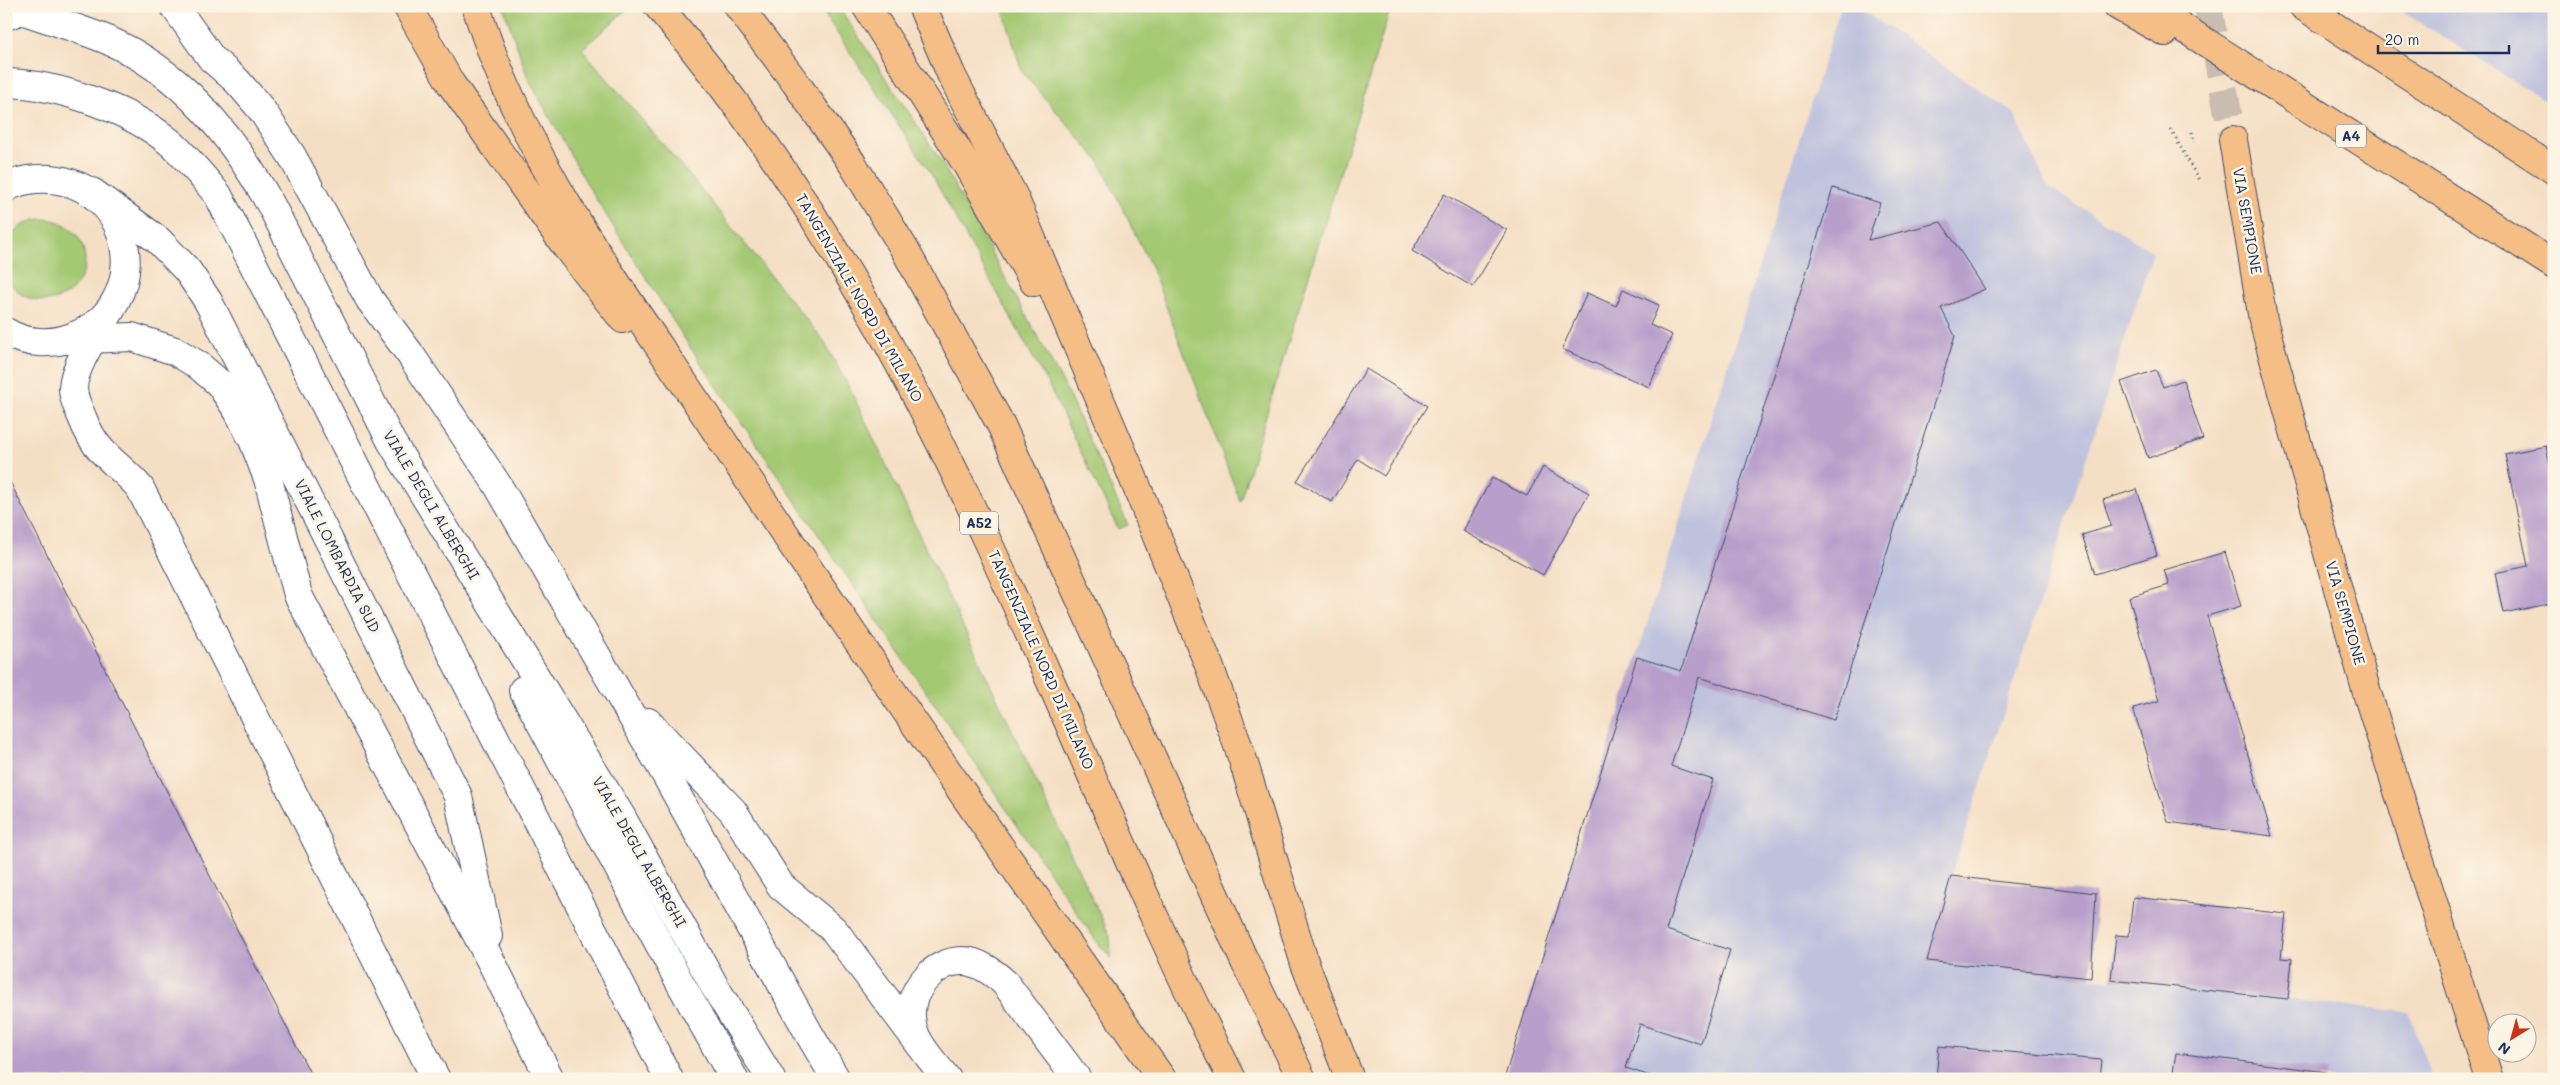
<svg xmlns="http://www.w3.org/2000/svg" width="2560" height="1085" viewBox="0 0 2560 1085" font-family="Mali,sans-serif">
	<rect width="100%" height="100%" fill="#fcf5e5"/>
	<filter id="ink" filterUnits="userSpaceOnUse"><feTurbulence type="fractalNoise" baseFrequency=".02" numOctaves="2"/><feDisplacementMap in="SourceGraphic" scale="10" xChannelSelector="R" yChannelSelector="G"/><feConvolveMatrix kernelMatrix="1 2 1 2 8 2 1 2 1" color-interpolation-filters="sRGB"/></filter>
	<filter id="wash" filterUnits="userSpaceOnUse"><feTurbulence type="fractalNoise" baseFrequency=".0096" numOctaves="4" result="noise"/><feDisplacementMap in="SourceGraphic" scale="20" xChannelSelector="R" yChannelSelector="G"/><feGaussianBlur stdDeviation="1.12" result="paint"/><feColorMatrix in="noise" values="0 0 0 0 0 0 0 0 0 0 0 0 0 0 0 0 0 1.4 0 .05"/><feComposite in="paint" operator="in"/></filter>
	<g filter="url(#wash)">
		<rect width="100%" height="100%" fill="#f5dfc4"/>
		<g fill="#bfc2dd">
			<path d="M 1841,6 L 1856,6 L 2014,113 L 2048,187 L 2153,252 L 1951,876 L 1927,961 L 2408,1012 L 2432,1079 L 1504,1079 Z"/>
			<path d="M 2393,6 L 2554,6 L 2554,106 Z"/>
		</g>
		<g fill="#a4c973" stroke="#607c68">
			<path d="M 503,6 L 631,6 L 582,49 L 699,187 L 823,340 L 851,391 L 1110,936 L 1111,958 L 1095,939 L 688,344 L 591,191 L 528,78 Z"/>
			<path d="M 819,6 L 838,6 L 941,161 L 1063,383 L 1128,525 L 1118,529 L 1050,388 L 929,170 Z"/>
			<path d="M 1002,6 L 1391,6 L 1240,501 L 1150,264 L 1099,161 L 1022,72 Z"/>
			<circle cx="44" cy="260" r="41"/>
		</g>
		<g id="blocks">
			<g fill="#b89fcb">
				<path d="M 1833,188 L 1880,203 L 1868,240 L 1941,222 L 1985,289 L 1941,308 L 1955,336 L 1834,720 L 1699,677 L 1671,766 L 1713,780 L 1666,930 L 1730,950 L 1701,1044 L 1640,1024 L 1626,1068 L 1659,1079 L 1504,1079 L 1637,657 L 1681,671 Z"/>
				<path d="M 1444,194 L 1507,230 L 1473,287 L 1412,251 Z"/>
				<path d="M 1623,289 L 1659,305 L 1650,325 L 1672,335 L 1649,387 L 1562,349 L 1587,293 L 1616,306 Z"/>
				<path d="M 1366,369 L 1427,406 L 1384,476 L 1358,459 L 1332,502 L 1297,481 Z"/>
				<path d="M 2156,370 L 2163,387 L 2183,380 L 2203,439 L 2148,458 L 2121,382 Z"/>
				<path d="M 2546,446 L 2554,486 L 2554,603 L 2503,613 L 2495,573 L 2528,566 L 2505,454 Z"/>
				<path d="M 1543,467 L 1589,493 L 1543,575 L 1463,531 L 1492,478 L 1527,496 Z"/>
				<path d="M 6,474 L 248,951 L 313,1079 L 6,1079 Z"/>
				<path d="M 2137,489 L 2157,555 L 2095,574 L 2082,535 L 2111,526 L 2103,500 Z"/>
				<path d="M 2225,552 L 2241,606 L 2207,616 L 2272,836 L 2168,822 L 2133,708 L 2159,701 L 2129,597 L 2169,585 L 2164,570 Z"/>
				<path d="M 1951,876 L 2096,893 L 2091,978 L 1927,961 Z"/>
				<path d="M 2133,897 L 2286,914 L 2281,958 L 2292,959 L 2288,999 L 2111,980 L 2116,935 L 2129,936 Z"/>
				<path d="M 1939,1046 L 2102,1060 L 2100,1079 L 1936,1079 Z"/>
				<path d="M 2176,1053 L 2327,1072 L 2326,1079 L 2172,1079 Z"/>
			</g>
		</g>
	</g>
	<g filter="url(#ink)">
		<use href="#blocks" fill-opacity="0" stroke="#3c496d" stroke-width="1"/>
		<g fill="none" stroke-linecap="round" stroke-linejoin="round">
			<path stroke="#c9bcb0" stroke-width="28" stroke-dasharray="28 14" stroke-linecap="butt" d="M 2208,6 L 2233,140"/>
			<defs>
				<g id="minor">
					<path d="M 174,6 L 212,59 L 237,81 L 261,109 L 292,156 L 370,300 L 410,354 L 497,484 L 667,777 L 811,1037 L 836,1079"/>
					<path d="M 6,16 L 22,10 C 50,20 78,28 105,39 C 183,72 232,136 272,207 L 391,441 L 621,816 L 715,987 L 771,1079"/>
					<path d="M 6,83 C 58,84 132,110 172,144 C 189,160 203,177 218,195 L 669,1079"/>
					<path d="M 6,188 C 18,180 36,178 50,179 C 137,186 155,306 72,337 C 52,345 25,344 6,332"/>
					<path d="M 92,192 L 158,240 L 187,270 L 208,301 L 458,796 L 488,936"/>
					<path d="M 112,308 C 100,329 74,363 73,388 C 73,397 78,408 82,417 C 87,430 92,440 101,450 C 114,464 128,474 140,488 L 436,1079"/>
					<path d="M 65,340 L 132,337 L 175,351 L 198,365 L 219,383 L 238,411 L 253,440 L 268,479 L 298,595 L 495,969 L 550,1079"/>
					<path d="M 523,690 L 678,979 L 734,1079"/>
					<path d="M 648,722 L 733,811 L 781,886 L 834,930 L 921,1046"/>
					<path d="M 947,1079 C 933,1061 912,1041 911,1017 C 909,990 934,961 962,961 C 979,961 994,973 1005,983 L 1077,1079"/>
				</g>
				<path id="major" d="M 2233,140 L 2263,320 L 2367,693 L 2489,1079"/>
				<g id="highway">
					<path d="M 407,6 L 451,84 L 567,248 L 623,319"/>
					<path d="M 476,6 C 521,156 619,285 704,413 C 853,638 1008,858 1162,1079"/>
					<path d="M 658,6 C 790,161 889,331 975,515 C 1064,702 1138,895 1232,1079"/>
					<path d="M 738,6 L 795,82 L 852,163 L 905,250 L 1001,425 L 1245,962 L 1302,1079"/>
					<path d="M 866,6 L 967,165 L 1034,282"/>
					<path d="M 922,6 L 951,74 L 1014,197 L 1130,470 L 1210,668 L 1242,757 L 1305,964 L 1350,1079"/>
					<path d="M 2118,6 L 2165,32"/>
					<path d="M 2149,6 L 2554,265"/>
					<path d="M 2303,6 L 2554,170"/>
				</g>
			</defs>
			<use href="#minor" stroke="#3c496d" stroke-width="30"/>
			<use href="#major" stroke="#3c496d" stroke-width="30"/>
			<use href="#highway" stroke="#3c496d" stroke-width="30"/>
			<g stroke="#3c496d" stroke-width="3" stroke-dasharray="1 4" stroke-linecap="butt">
				<path d="M 2171,130 L 2200,182"/>
				<path d="M 2192,132 L 2194,142"/>
			</g>
			<use href="#minor" stroke="#fff" stroke-width="28"/>
			<use href="#major" stroke="#f5be86" stroke-width="28"/>
			<use href="#highway" stroke="#f5be86" stroke-width="28"/>
		</g>
	</g>
	<g text-anchor="middle" stroke-width="5" stroke-linejoin="round" paint-order="stroke">
		<g fill="#fcf5e5" stroke="#5e6a86" stroke-width="1">
			<rect x="2336" y="124.5" width="30" height="23" rx="4"/>
			<rect x="960" y="511.5" width="38" height="23" rx="4"/>
		</g>
		<g font-size="14" font-weight="bold" fill="#1b2f5e">
			<text x="2351" y="141">A4</text>
			<text x="979" y="528">A52</text>
		</g>
		<g font-size="15" fill="#1b2f5e" stroke="#fcf5e5">
			<text transform="translate(2247 221) rotate(80)" y="5">VIA SEMPIONE</text>
			<text transform="translate(859 298) rotate(60)" y="5">TANGENZIALE NORD DI MILANO</text>
			<text transform="translate(431 505) rotate(59)" y="5">VIALE DEGLI ALBERGHI</text>
			<text transform="translate(337 556) rotate(63)" y="5">VIALE LOMBARDIA SUD</text>
			<text transform="translate(2345 613) rotate(74)" y="5">VIA SEMPIONE</text>
			<text transform="translate(1041 660) rotate(66)" y="5">TANGENZIALE NORD DI MILANO</text>
			<text transform="translate(639 852) rotate(60)" y="5">VIALE DEGLI ALBERGHI</text>
		</g>
	</g>
	<rect width="2560" height="1085" fill="none" stroke="#fcf5e5" stroke-width="25"/>
	<g transform="translate(2512 1038) rotate(217)"><circle r="24" fill="#fcf5e5" stroke="#a2a6af"/>
	<path d="M0-4L9 19L0 12L-9 19Z" fill="#c8321e"/>
	<text y="-8" font-size="14" font-weight="bold" text-anchor="middle" fill="#1b2f5e">N</text>
	</g>
	<path d="M2378 45v8h131v-8" fill="none" stroke="#1b2f5e" stroke-width="2.5"/>
	<text x="2385" y="45" font-size="15" fill="#1b2f5e" stroke="#fcf5e5" stroke-width="4" paint-order="stroke">20 m</text>
</svg>
